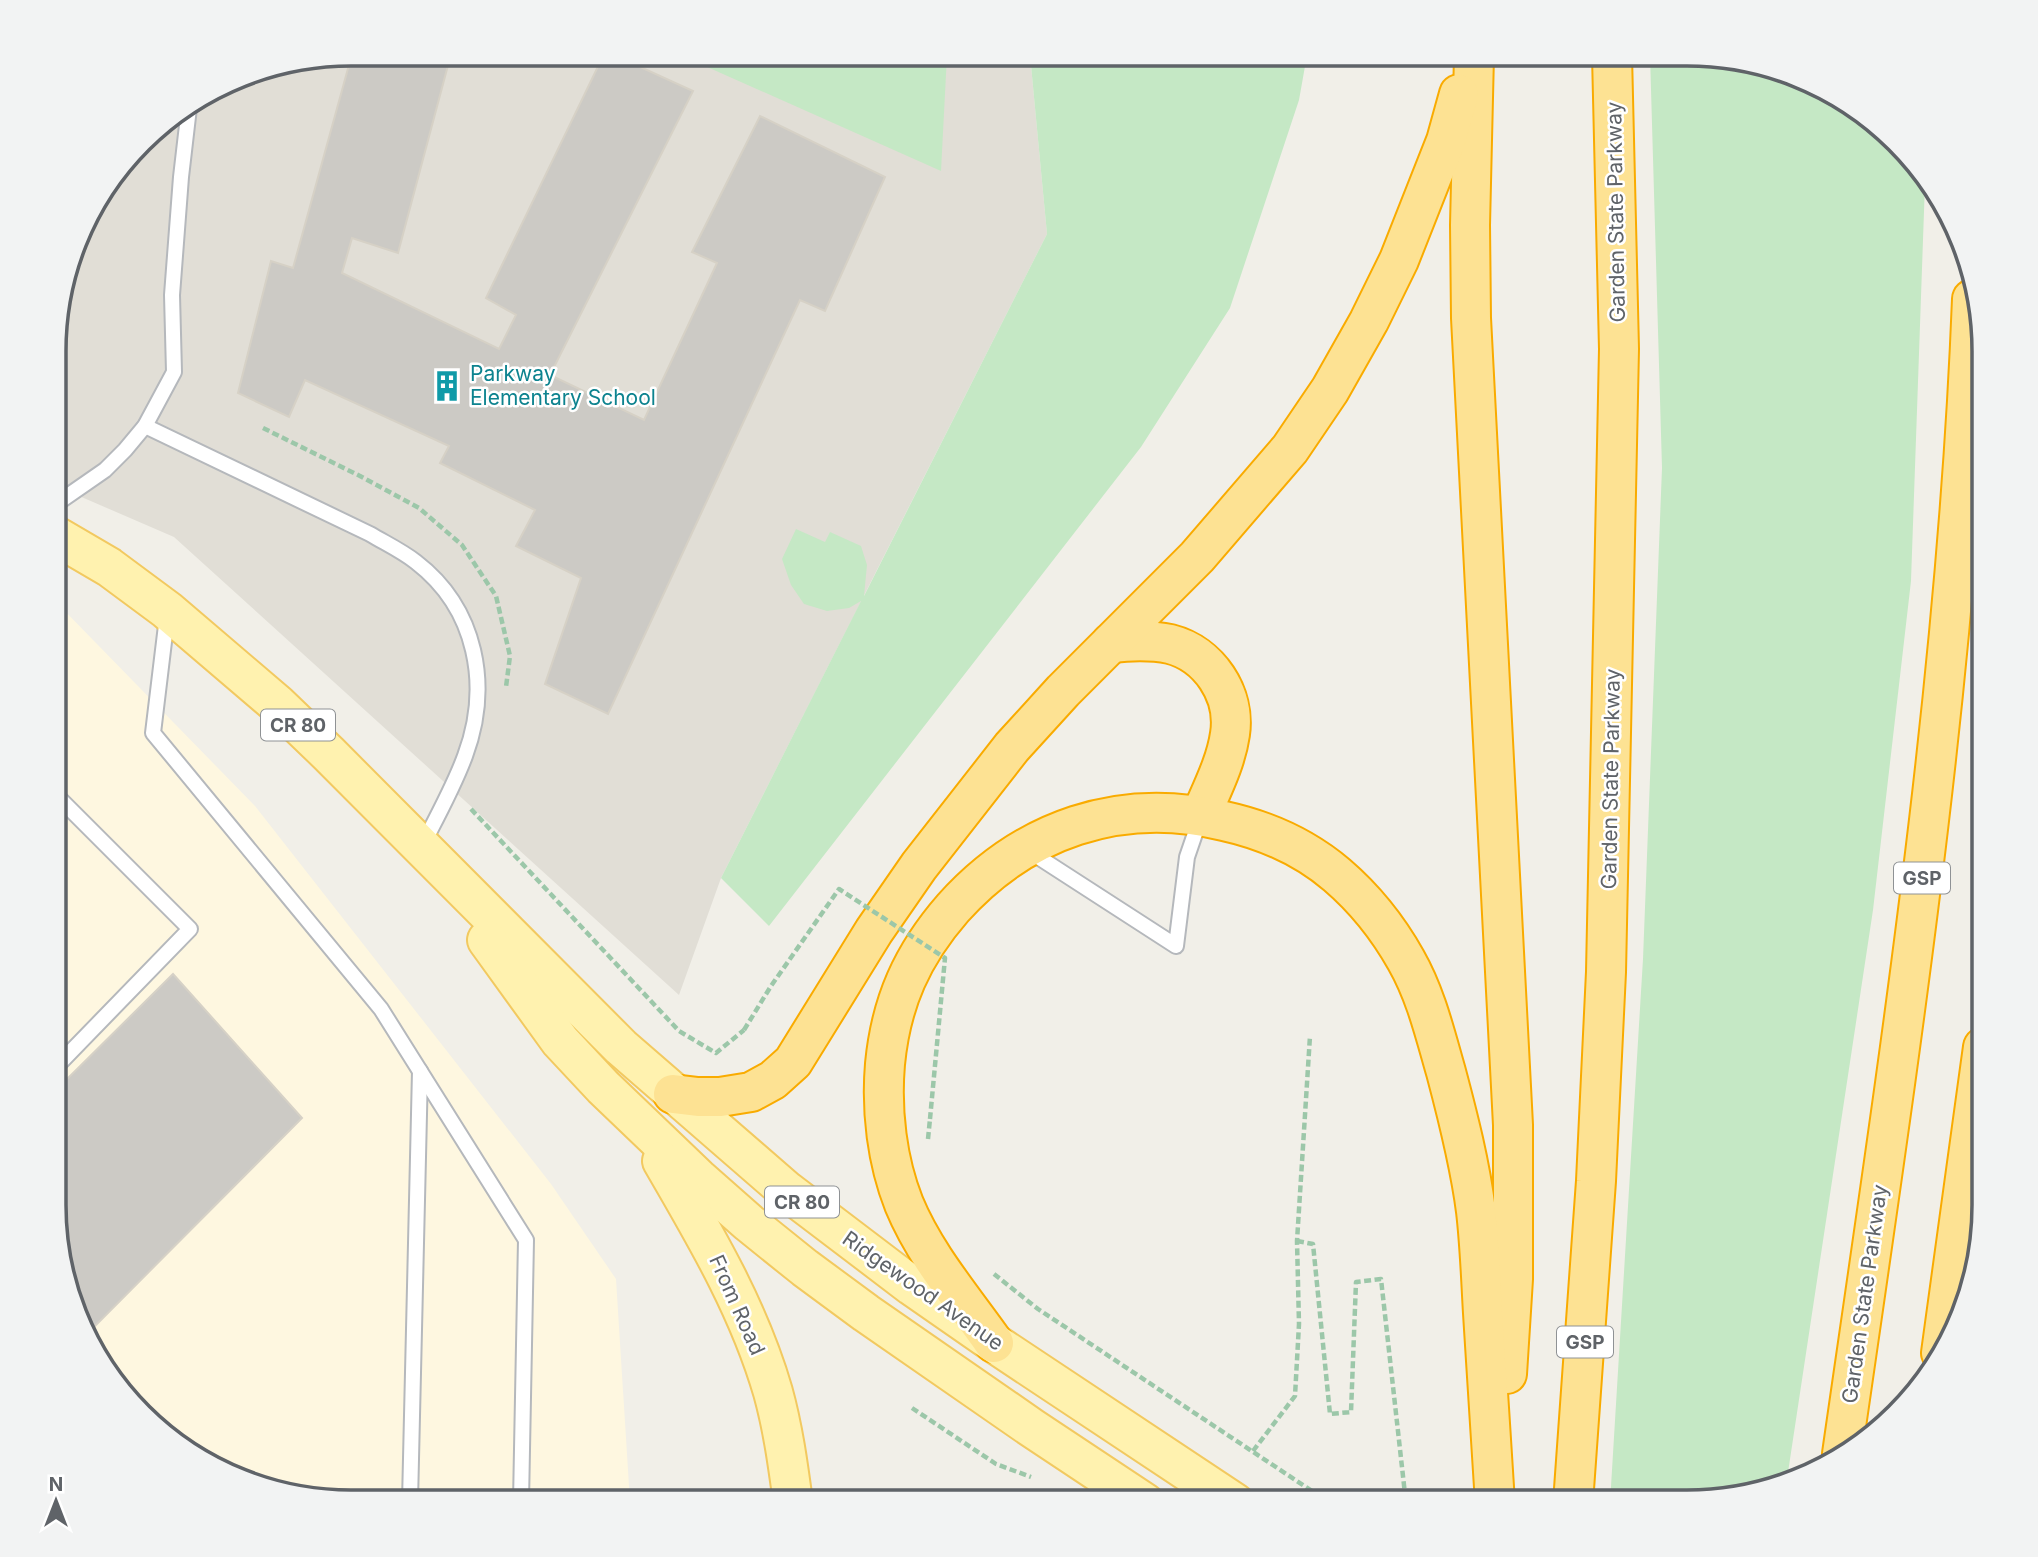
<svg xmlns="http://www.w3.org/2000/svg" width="2038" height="1557" viewBox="0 0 2038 1557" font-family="Inter,sans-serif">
	<rect width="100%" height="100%" fill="#f1efe8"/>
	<path fill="#fef7e0" d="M 56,602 L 255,806 L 551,1184 L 616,1279 L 630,1502 L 332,1502 L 238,1480 L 156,1429 L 85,1337 L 55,1226 Z"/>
	<path fill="#e1ded6" d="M 351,54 L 1030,55 L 1047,234 L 721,878 L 679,995 L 174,537 L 56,486 L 57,312 L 94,203 L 156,128 L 255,70 Z"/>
	<g fill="#c5e8c5">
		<path d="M 678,54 L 947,55 L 941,171 Z"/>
		<path d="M 1030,55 L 1307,55 L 1299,100 L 1230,308 L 1141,447 L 769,926 L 721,878 L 861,601 L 849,608 L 827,611 L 804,604 L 791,585 L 782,559 L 796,529 L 825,542 L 830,532 L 861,546 L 867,565 L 864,596 L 1047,234 Z"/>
		<path d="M 1650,55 L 1706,55 L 1800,77 L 1882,128 L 1925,183 L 1911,581 L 1873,910 L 1787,1479 L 1687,1503 L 1610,1503 L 1643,959 L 1662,468 Z"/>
	</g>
	<g fill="#cccac5" stroke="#d6d1c6" stroke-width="2">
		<path d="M 352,54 L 451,54 L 398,253 L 352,238 L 342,273 L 499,349 L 516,315 L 486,298 L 604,54 L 612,54 L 693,91 L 550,375 L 644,420 L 717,263 L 692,252 L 760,116 L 885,177 L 825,311 L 800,300 L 608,714 L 545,684 L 581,578 L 516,546 L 535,510 L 440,463 L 449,446 L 305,380 L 289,417 L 238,393 L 271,261 L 293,268 Z"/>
		<path d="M 173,974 L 302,1118 L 85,1336 L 55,1226 L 55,1091 Z"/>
	</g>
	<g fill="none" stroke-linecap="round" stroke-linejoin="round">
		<defs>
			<g id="lane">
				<path d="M 145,426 L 370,534 C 385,543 402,551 416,562 C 477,609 491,686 465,756 C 454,786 438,815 423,844"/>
				<path d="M 56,504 L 105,470 L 125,450 L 145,426 L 174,372 L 172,295 L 181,177 L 189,108"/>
				<path d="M 167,617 L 153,733 L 381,1009 L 526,1240 L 521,1502"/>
				<path d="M 1029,851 L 1176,946 L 1187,857 L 1200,819"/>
				<path d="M 55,1068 L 190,929 L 58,797 L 56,800"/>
				<path d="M 410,1502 L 420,1071"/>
			</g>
			<g id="primary">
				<path d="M 56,536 L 109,567 L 167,610 L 277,704 L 329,754 L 621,1047 L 787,1191 L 912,1286 L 994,1343 L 1235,1503"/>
				<path d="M 487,940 L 560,1041 L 603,1087 L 698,1178 L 749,1223 L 805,1268 L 866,1313 L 1032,1428 L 1145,1503"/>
				<path d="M 662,1161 C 705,1235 749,1309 773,1392 C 783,1428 788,1465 793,1502"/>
			</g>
			<g id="highway">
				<path d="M 1474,55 L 1470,225 L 1471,318 L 1513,1125 L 1513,1279 L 1507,1374"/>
				<path d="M 1111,643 C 1130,641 1150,640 1170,644 C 1209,654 1236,694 1230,734 C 1226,762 1212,789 1201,815"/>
				<path d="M 673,1094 L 698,1097 L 720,1097 L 751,1092 L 773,1080 L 793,1062 L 874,931 L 919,866 L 1012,747 L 1063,691 L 1197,557 L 1290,449 L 1330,390 L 1369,321 L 1399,260 L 1446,141 L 1459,94"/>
				<path d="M 994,1343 C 963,1299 925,1255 904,1204 C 887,1161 881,1111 885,1064 C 891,1002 912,955 953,908 C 1024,829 1120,796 1224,821 C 1265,830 1304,847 1337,875 C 1365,899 1388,928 1406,960 C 1426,995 1435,1034 1446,1072 C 1458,1117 1470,1164 1476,1211 C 1480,1245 1481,1279 1483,1313 C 1487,1376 1491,1440 1495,1503"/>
				<path d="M 1941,1353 L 1983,1047"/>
				<path d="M 1842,1454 C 1897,1071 1957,687 1972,299"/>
				<path d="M 1573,1503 L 1596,1181 L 1606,972 L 1619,349 L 1612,55"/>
			</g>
		</defs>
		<use href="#lane" stroke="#b5b8bc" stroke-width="18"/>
		<use href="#primary" stroke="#f2c960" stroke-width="42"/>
		<use href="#highway" stroke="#f9ab00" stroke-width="42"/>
		<g stroke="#9cc7a9" stroke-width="4.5" stroke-dasharray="7 3.5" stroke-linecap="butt">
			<path d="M 263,428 L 360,476 L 419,508 L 462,545 L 496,596 L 510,656 L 506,687"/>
			<path d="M 471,809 L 679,1031 L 716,1053 L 744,1030"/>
			<path d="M 928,1139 L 930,1119"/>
			<path d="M 1297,1241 L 1313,1244 L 1330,1414 L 1351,1412 L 1356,1282 L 1381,1279 L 1406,1503"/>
			<path d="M 994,1274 L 1038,1309 L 1330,1503"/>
			<path d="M 912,1408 L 996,1464 L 1031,1477"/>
			<path d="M 1253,1451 L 1295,1396 L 1299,1324 L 1297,1241 L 1310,1036"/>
		</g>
		<use href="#lane" stroke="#fff" stroke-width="14"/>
		<use href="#primary" stroke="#fff2af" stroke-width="38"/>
		<use href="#highway" stroke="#fde293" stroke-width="38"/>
		<path stroke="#9cc7a9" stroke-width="4.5" stroke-dasharray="7 3.5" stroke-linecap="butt" d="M 744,1030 L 771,986 L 839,889 L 945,958 L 930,1119"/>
	</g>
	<defs>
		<symbol id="building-bare" viewBox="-9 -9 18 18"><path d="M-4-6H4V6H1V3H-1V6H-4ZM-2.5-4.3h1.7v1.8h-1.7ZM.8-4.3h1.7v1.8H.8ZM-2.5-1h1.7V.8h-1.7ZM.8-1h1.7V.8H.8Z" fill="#0f9aa8" stroke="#fff" stroke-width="2.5" paint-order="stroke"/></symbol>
	</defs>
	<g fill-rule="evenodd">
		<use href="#building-bare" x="425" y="364" width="44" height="44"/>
	</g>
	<g text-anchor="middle" stroke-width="5" stroke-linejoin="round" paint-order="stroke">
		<g fill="#fff" stroke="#8f9295" stroke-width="2">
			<rect x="261" y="709.5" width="74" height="31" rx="5"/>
			<rect x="1894" y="862.5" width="56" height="31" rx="5"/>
			<rect x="765" y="1186.5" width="74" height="31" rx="5"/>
			<rect x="1557" y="1326.5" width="56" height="31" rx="5"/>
		</g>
		<g font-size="19" font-weight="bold" fill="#5f6368">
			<text x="298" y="732">CR 80</text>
			<text x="1922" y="885">GSP</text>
			<text x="802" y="1209">CR 80</text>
			<text x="1585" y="1349">GSP</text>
		</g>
		<g font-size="21" fill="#5f6368" stroke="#fff">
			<text transform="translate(1616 212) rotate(-91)" y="7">Garden State Parkway</text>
			<text transform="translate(1611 779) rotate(-89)" y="7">Garden State Parkway</text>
			<text transform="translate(923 1291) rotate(35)" y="7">Ridgewood Avenue</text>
			<text transform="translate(1865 1294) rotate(-82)" y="7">Garden State Parkway</text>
			<text transform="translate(737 1305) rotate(66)" y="7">From Road</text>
		</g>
		<g font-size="21" fill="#0d838f" stroke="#fff" text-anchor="start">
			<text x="470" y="381">Parkway<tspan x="470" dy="24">Elementary School</tspan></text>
		</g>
	</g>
	<path d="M0 0H2038V1557H0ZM351 66H1687A285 285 0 0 1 1972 351V1205A285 285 0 0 1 1687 1490H351A285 285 0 0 1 66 1205V351A285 285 0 0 1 351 66Z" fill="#f2f3f3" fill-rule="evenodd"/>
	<path fill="none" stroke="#5f6368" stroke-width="3.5" d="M351 66H1687A285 285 0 0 1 1972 351V1205A285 285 0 0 1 1687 1490H351A285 285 0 0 1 66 1205V351A285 285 0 0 1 351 66Z"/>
	<g transform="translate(56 1501)" stroke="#ffffff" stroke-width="5" paint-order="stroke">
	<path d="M0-5L12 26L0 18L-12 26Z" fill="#5f6368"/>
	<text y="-10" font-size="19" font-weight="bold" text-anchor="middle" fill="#5f6368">N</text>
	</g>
</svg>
